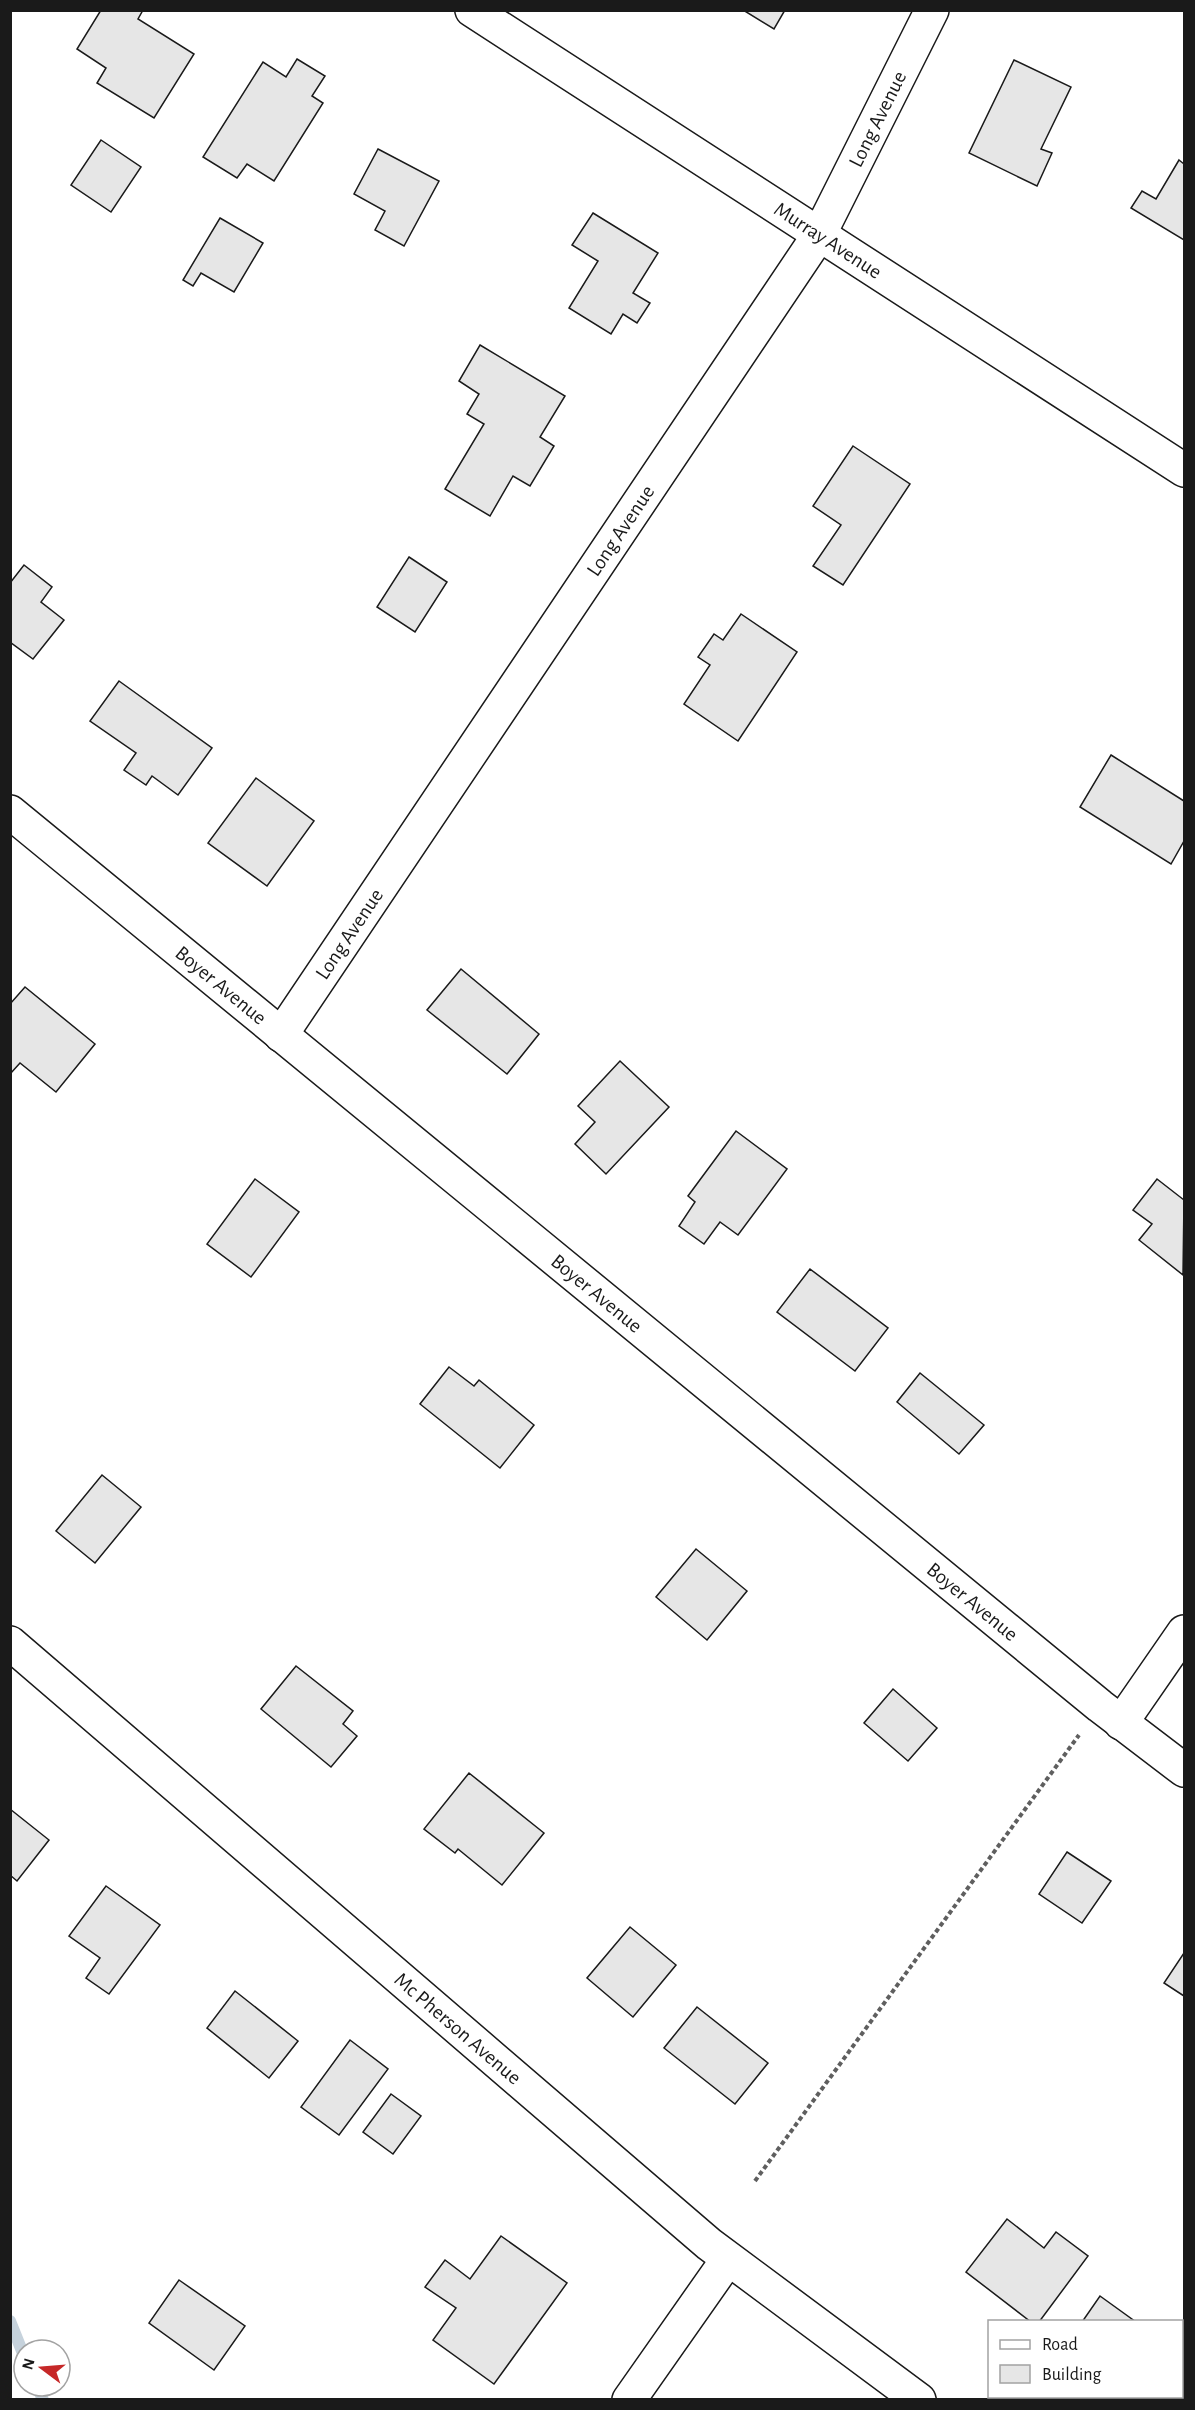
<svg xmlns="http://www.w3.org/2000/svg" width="1195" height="2410" viewBox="0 0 1195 2410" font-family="'Alegreya Sans',sans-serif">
	<rect width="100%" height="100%" fill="#fff"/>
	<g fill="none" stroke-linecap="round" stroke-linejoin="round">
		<g stroke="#c6d2dc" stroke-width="12">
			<path d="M 10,2321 L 24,2356"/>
			<path d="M 37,2386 L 43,2400"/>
		</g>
	</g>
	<g fill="#e6e6e6" stroke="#1a1a1a" stroke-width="1.5">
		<path d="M 101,10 L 143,10 L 138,19 L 194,54 L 154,118 L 97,83 L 106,68 L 77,49 Z"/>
		<path d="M 743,10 L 785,10 L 774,29 Z"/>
		<path d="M 297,59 L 325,76 L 312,96 L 323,103 L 274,181 L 247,164 L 237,178 L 203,157 L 263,62 L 286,77 Z"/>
		<path d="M 1014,60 L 1071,87 L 1041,149 L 1052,153 L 1037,186 L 969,153 Z"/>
		<path d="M 101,140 L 141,167 L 111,212 L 71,185 Z"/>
		<path d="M 378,149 L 439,181 L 404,246 L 375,230 L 385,211 L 354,194 Z"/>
		<path d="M 1179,160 L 1184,164 L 1184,240 L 1131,208 L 1142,191 L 1156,199 Z"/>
		<path d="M 593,213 L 658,253 L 633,293 L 650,303 L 637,323 L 623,314 L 611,334 L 569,308 L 598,261 L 572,245 Z"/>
		<path d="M 220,218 L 263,243 L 234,292 L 201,273 L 193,286 L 183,280 Z"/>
		<path d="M 480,345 L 565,396 L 540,437 L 554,446 L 530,486 L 513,476 L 490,516 L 445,489 L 484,424 L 467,414 L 479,394 L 459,381 Z"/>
		<path d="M 853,446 L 910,484 L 843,585 L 813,566 L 841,525 L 813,506 Z"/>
		<path d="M 409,557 L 447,582 L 415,632 L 377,607 Z"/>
		<path d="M 24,565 L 52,587 L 41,602 L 64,620 L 33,659 L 10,642 L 10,583 Z"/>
		<path d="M 741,614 L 797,652 L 738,741 L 684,704 L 710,665 L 698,657 L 714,634 L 723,640 Z"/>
		<path d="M 119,681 L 212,748 L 178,795 L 152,776 L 146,785 L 124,770 L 136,753 L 90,721 Z"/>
		<path d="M 1111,755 L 1184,801 L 1184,841 L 1171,864 L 1080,807 Z"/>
		<path d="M 256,778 L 314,821 L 267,886 L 208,843 Z"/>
		<path d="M 461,969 L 539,1034 L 507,1074 L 427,1010 Z"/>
		<path d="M 25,987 L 95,1044 L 56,1092 L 20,1063 L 10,1074 L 10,1004 Z"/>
		<path d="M 620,1061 L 669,1107 L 606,1174 L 575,1144 L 595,1122 L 578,1106 Z"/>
		<path d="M 736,1131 L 787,1169 L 738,1235 L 720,1222 L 704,1244 L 679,1226 L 695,1202 L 688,1196 Z"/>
		<path d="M 255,1179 L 299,1212 L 251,1277 L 207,1244 Z"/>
		<path d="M 1157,1179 L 1184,1200 L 1183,1275 L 1139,1240 L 1152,1224 L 1133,1210 Z"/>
		<path d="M 810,1269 L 888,1328 L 855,1371 L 777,1312 Z"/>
		<path d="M 449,1367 L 474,1386 L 479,1380 L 534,1425 L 500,1468 L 420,1404 Z"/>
		<path d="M 920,1373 L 984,1425 L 959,1454 L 897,1402 Z"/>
		<path d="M 102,1475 L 141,1507 L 95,1563 L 56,1531 Z"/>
		<path d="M 696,1549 L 747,1591 L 707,1640 L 656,1597 Z"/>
		<path d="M 296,1666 L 353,1711 L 343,1724 L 357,1736 L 331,1767 L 261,1709 Z"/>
		<path d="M 893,1689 L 937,1728 L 908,1761 L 864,1723 Z"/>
		<path d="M 469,1773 L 544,1833 L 502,1885 L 458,1849 L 455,1853 L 424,1829 Z"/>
		<path d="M 10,1809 L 49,1840 L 17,1881 L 10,1875 Z"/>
		<path d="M 1067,1852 L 1111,1881 L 1082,1923 L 1039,1894 Z"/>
		<path d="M 106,1886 L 160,1925 L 109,1994 L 86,1978 L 100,1958 L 69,1936 Z"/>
		<path d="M 630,1927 L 676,1965 L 633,2017 L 587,1978 Z"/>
		<path d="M 1184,1953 L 1184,1996 L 1164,1983 Z"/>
		<path d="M 235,1991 L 298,2041 L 269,2078 L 207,2028 Z"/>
		<path d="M 697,2007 L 768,2063 L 735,2104 L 664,2048 Z"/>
		<path d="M 350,2040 L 388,2069 L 339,2135 L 301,2107 Z"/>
		<path d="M 391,2094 L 421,2116 L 393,2154 L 363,2132 Z"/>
		<path d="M 1007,2219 L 1044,2248 L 1056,2232 L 1088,2256 L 1039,2322 L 1031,2322 L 966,2272 Z"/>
		<path d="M 501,2236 L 567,2283 L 494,2384 L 433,2340 L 456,2308 L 425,2287 L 445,2260 L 470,2279 Z"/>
		<path d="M 179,2280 L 245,2326 L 214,2370 L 149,2323 Z"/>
		<path d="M 1100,2296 L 1136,2322 L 1082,2322 Z"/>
	</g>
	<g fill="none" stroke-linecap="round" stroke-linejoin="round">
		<defs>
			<g id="minor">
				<path id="s1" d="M 472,10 L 1184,470"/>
				<path id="s2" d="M 10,812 L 1100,1706 L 1184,1770"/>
				<path id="s3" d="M 281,1035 L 819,235 L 932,10"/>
				<path id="s4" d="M 10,1643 L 709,2244 L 919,2400"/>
				<path d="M 1121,1723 L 1184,1632"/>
				<path d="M 629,2400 L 728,2259"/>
			</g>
		</defs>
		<use href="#minor" stroke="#1a1a1a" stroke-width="36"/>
		<path stroke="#5f5f5f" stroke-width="4" stroke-dasharray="4.5 3" stroke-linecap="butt" d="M 755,2181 L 1079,1735"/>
		<use href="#minor" stroke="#fff" stroke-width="33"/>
	</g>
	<g text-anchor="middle" stroke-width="4.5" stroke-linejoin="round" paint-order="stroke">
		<g font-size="21" fill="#1a1a1a" stroke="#fff">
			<text dy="7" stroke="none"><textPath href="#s3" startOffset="1094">Long Avenue</textPath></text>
			<text dy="7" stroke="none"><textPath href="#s1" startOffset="424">Murray Avenue</textPath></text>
			<text dy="7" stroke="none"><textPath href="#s3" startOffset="608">Long Avenue</textPath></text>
			<text dy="7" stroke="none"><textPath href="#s3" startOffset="122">Long Avenue</textPath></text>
			<text dy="7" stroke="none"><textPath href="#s2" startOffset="273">Boyer Avenue</textPath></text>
			<text dy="7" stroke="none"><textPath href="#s2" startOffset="759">Boyer Avenue</textPath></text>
			<text dy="7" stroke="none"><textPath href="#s2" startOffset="1245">Boyer Avenue</textPath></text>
			<text dy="7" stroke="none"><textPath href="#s4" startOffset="591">Mc Pherson Avenue</textPath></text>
		</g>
	</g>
	<rect width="1195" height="2410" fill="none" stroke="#1a1a1a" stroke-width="24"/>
	<rect x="988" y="2320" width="195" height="78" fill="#ffffff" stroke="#a3a3a3" stroke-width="1.5"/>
	<rect x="1000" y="2340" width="30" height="9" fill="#ffffff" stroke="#a3a3a3" stroke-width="1.5"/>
	<text x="1042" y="2350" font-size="18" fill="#1a1a1a">Road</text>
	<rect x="1000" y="2365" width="30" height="18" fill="#e6e6e6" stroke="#a3a3a3" stroke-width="1.5"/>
	<text x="1042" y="2380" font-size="18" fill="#1a1a1a">Building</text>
	<g transform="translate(42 2368) rotate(286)"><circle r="28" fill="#ffffff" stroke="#a3a3a3" stroke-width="1.5"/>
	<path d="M0-4.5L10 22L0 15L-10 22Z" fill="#c62828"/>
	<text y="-9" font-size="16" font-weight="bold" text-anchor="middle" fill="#1a1a1a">N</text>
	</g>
</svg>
